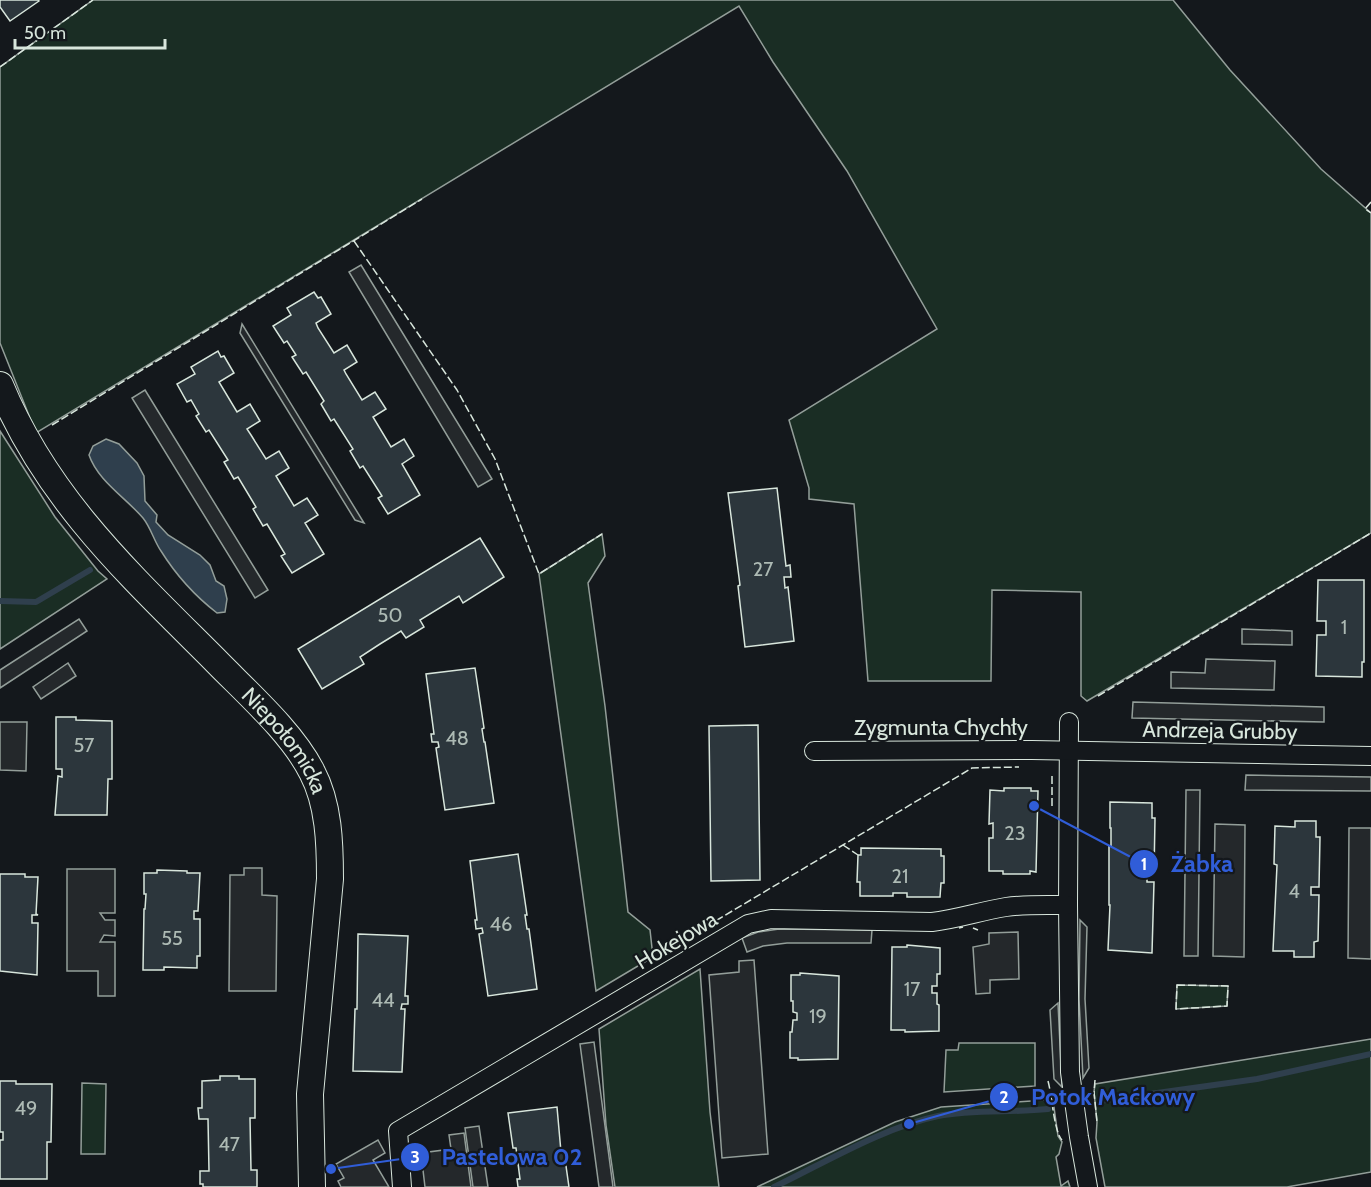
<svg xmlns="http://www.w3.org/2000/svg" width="1371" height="1187" viewBox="0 0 1371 1187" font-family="Cabin,sans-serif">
	<rect width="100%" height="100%" fill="#14181c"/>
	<g fill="#1a2d24" stroke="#939e99" stroke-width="1.5">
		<path d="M 93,0 L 1173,0 L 1230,70 L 1321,169 L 1371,213 L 1371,533 L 1087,701 L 1081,696 L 1081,592 L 992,590 L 991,681 L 868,681 L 854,504 L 809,499 L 809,488 L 789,420 L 937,329 L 847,171 L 773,62 L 739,6 L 36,433 L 0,343 L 0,67 Z"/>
		<path d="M 0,431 L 55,517 L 98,571 L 107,579 L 0,649 Z"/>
		<path d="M 602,534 L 605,556 L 588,583 L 605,706 L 628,912 L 650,930 L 653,957 L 596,991 L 539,574 Z"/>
		<path d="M 700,969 L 710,1112 L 719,1187 L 615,1187 L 606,1125 L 599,1029 Z"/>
		<path d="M 1177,985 L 1228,986 L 1227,1006 L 1176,1009 Z"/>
		<path d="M 1371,1039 L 1371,1172 L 1287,1187 L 1105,1187 L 1096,1138 L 1097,1122 L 1094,1092 L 1095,1084 Z"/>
		<path d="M 959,1043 L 1035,1043 L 1035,1086 L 944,1092 L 946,1050 L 958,1050 Z"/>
		<path d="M 82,1083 L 106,1084 L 105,1154 L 81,1154 Z"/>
		<path d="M 1047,1100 L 1053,1100 L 1058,1136 L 1062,1142 L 1059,1154 L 1056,1157 L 1061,1186 L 1068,1181 L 1070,1187 L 757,1187 L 895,1122 L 941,1107 Z"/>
	</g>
	<g fill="#24282b" stroke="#939e99" stroke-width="1.5">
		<path d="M 361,265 L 492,479 L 478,487 L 349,272 Z"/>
		<path d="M 242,324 L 364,523 L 355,520 L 240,333 Z"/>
		<path d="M 145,390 L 268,590 L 255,598 L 132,398 Z"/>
		<path d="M 79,619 L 87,631 L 0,688 L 0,670 Z"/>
		<path d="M 1242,629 L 1292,631 L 1292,645 L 1242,644 Z"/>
		<path d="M 1206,659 L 1275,661 L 1274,690 L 1171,688 L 1171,672 L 1205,673 Z"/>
		<path d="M 68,663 L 76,676 L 41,699 L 33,687 Z"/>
		<path d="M 1133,702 L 1324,707 L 1324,722 L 1132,718 Z"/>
		<path d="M 0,722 L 27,722 L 26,771 L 0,770 Z"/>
		<path d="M 1246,775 L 1371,777 L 1371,791 L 1245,790 Z"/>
		<path d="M 1186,790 L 1200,790 L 1198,956 L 1184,956 Z"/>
		<path d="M 1215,824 L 1245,825 L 1244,957 L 1213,956 Z"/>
		<path d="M 1349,828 L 1371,828 L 1371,959 L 1348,958 Z"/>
		<path d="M 244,868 L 262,868 L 262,895 L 277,896 L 276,991 L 229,991 L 230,875 L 244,875 Z"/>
		<path d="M 67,869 L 115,869 L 115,913 L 100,913 L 105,920 L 115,920 L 115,936 L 104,935 L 100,942 L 115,942 L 115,996 L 98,996 L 98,971 L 67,971 Z"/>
		<path d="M 1080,920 L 1087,927 L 1085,999 L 1089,1068 L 1083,1078 L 1079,999 Z"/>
		<path d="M 779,929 L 872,930 L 871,943 L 787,943 L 763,946 L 747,952 L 742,938 L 758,932 Z"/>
		<path d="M 1018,932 L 1019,979 L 990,980 L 990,993 L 976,994 L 973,947 L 989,944 L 989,933 Z"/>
		<path d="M 754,960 L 768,1154 L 722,1158 L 709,975 L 739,972 L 739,961 Z"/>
		<path d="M 1058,1003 L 1062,1087 L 1054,1079 L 1050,1010 Z"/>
		<path d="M 594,1042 L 613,1187 L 599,1187 L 580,1044 Z"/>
		<path d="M 479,1126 L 488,1187 L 473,1187 L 465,1128 Z"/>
		<path d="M 464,1133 L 471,1187 L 425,1187 L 421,1153 L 451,1149 L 449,1135 Z"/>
		<path d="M 378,1140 L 385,1153 L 373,1160 L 389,1187 L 341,1187 L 338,1181 L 344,1178 L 336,1164 Z"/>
	</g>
	<path fill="#2f3f4d" stroke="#939e99" stroke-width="1.5" d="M 106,439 L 119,444 L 137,463 L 144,476 L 145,501 L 157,515 L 156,522 L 168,535 L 200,555 L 210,565 L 216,581 L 224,586 L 227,599 L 225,612 L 217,613 C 195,596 176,575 161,551 C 154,541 151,528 143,518 C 125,497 98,481 89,455 L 93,446 Z"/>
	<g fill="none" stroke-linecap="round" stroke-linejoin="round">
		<g stroke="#2f3f4d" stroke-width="6">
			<path d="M 0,601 L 36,602 L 90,570"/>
			<path d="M 1100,1101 L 1257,1079 L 1371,1054"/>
			<path d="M 774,1187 C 824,1163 884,1127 938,1116 C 974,1109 1011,1113 1048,1109"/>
		</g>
	</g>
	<g fill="#2c363c" stroke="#d8e6dc" stroke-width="1.5">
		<path d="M 0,0 L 38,0 L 39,1 L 10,21 L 0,7 Z"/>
		<path d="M 314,292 L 318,298 L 321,297 L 331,314 L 316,323 L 318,328 L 334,353 L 347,345 L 357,362 L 344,370 L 346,374 L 362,400 L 375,392 L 386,409 L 373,417 L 391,447 L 404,439 L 414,456 L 402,464 L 420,495 L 388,514 L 378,498 L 382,496 L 363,466 L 360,468 L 350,451 L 353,449 L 334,419 L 331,421 L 321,404 L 324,401 L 306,372 L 303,374 L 292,357 L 296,355 L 287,341 L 284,343 L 273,326 L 291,315 L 287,308 Z"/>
		<path d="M 218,351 L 221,357 L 224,356 L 234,373 L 219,382 L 237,412 L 250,404 L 260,421 L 247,429 L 251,435 L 266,459 L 279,451 L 289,468 L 276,476 L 294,506 L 307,498 L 318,515 L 305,523 L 324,554 L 292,573 L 281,556 L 285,554 L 267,524 L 263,526 L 253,509 L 256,507 L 238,477 L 234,479 L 224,462 L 228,460 L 209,430 L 206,432 L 196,416 L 199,414 L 191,400 L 187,402 L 177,384 L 195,374 L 191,367 Z"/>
		<path d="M 777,488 L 786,566 L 790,565 L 791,577 L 784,577 L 785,588 L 788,587 L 794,641 L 745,647 L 738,586 L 740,585 L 728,493 Z"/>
		<path d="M 480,538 L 504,577 L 463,603 L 459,596 L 420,620 L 424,627 L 406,638 L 401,631 L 380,644 L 360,657 L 364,664 L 322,689 L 298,649 Z"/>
		<path d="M 1318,580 L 1364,580 L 1364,662 L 1362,662 L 1362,677 L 1316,676 L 1317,635 L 1326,635 L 1326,621 L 1317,621 Z"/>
		<path d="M 475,668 L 484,728 L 482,729 L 484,742 L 485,742 L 494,803 L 445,810 L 436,748 L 439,747 L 438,742 L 432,742 L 431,734 L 434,734 L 426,674 Z"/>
		<path d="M 56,717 L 76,717 L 76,720 L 112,721 L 112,779 L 108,779 L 107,815 L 55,815 L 58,776 L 62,777 L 62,769 L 56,769 Z"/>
		<path d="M 758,725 L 760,880 L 711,881 L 709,726 Z"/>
		<path d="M 1004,788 L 1031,788 L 1031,791 L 1038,791 L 1036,872 L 1030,871 L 1030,874 L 1003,874 L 1003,871 L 989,871 L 989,838 L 993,838 L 993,823 L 989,824 L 990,790 L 1004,791 Z"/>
		<path d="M 1110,802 L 1152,803 L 1152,818 L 1155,818 L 1154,874 L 1147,874 L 1147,882 L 1154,882 L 1152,953 L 1108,950 L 1110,905 L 1109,905 L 1109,846 L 1111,846 L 1111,828 L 1110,828 Z"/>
		<path d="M 1295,821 L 1316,821 L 1316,837 L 1320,837 L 1319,887 L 1311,887 L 1311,895 L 1319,895 L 1318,941 L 1314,942 L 1314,957 L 1294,957 L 1294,951 L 1273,951 L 1277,865 L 1274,864 L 1275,826 L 1295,827 Z"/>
		<path d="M 861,848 L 941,849 L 941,856 L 944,856 L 944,883 L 941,883 L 940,897 L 907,897 L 907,893 L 893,893 L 893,896 L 860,896 L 860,882 L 857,882 L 858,855 L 861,855 Z"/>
		<path d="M 518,854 L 527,915 L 525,915 L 527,929 L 529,929 L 537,989 L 488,996 L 479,934 L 483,933 L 482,928 L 476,929 L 475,920 L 477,920 L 470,861 Z"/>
		<path d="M 157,870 L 187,871 L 187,873 L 200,873 L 198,911 L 194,911 L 194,919 L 200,919 L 200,956 L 197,956 L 197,968 L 164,967 L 164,970 L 143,970 L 144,909 L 145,909 L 146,894 L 144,894 L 144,873 L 157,873 Z"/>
		<path d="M 0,874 L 25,874 L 25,877 L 38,877 L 36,914 L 38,915 L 32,915 L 32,923 L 38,923 L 37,975 L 0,971 Z"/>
		<path d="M 358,934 L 408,936 L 405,996 L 408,996 L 408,1004 L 402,1004 L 401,1009 L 405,1009 L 402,1072 L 353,1071 L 355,1009 L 357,1009 Z"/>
		<path d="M 907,945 L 940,948 L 940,974 L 937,974 L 937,986 L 932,986 L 932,993 L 937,993 L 937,1004 L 939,1005 L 939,1031 L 905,1032 L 905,1030 L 891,1030 L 892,947 L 907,947 Z"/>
		<path d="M 800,973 L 839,976 L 838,1059 L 798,1060 L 798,1058 L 790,1058 L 790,1032 L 792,1032 L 793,1020 L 797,1020 L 797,1013 L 793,1012 L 793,1001 L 791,1001 L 791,975 L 800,975 Z"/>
		<path d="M 220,1076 L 239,1076 L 239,1079 L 255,1079 L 255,1118 L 250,1118 L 251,1170 L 257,1170 L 257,1187 L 203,1187 L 203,1184 L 200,1184 L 200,1171 L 209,1171 L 208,1119 L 199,1119 L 198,1108 L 202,1108 L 202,1081 L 220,1080 Z"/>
		<path d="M 0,1081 L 16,1081 L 16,1084 L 52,1084 L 51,1142 L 47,1142 L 47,1179 L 0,1179 L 0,1140 L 3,1140 L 3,1132 L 0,1132 Z"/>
		<path d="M 557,1107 L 561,1152 L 564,1152 L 569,1187 L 518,1187 L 517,1179 L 520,1179 L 516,1148 L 513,1148 L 508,1113 Z"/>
	</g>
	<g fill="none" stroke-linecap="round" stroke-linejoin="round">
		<defs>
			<g id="street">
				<path d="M 1069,722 L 1068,905 L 1070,1072 L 1079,1137 L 1088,1187"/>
				<path d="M 814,751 L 1032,750 L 1371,756"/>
				<path d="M 402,1187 L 398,1131 L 748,924 L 771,919 L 932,922 C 957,919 981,911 1006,907 C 1027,904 1047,905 1068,905"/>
			</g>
			<g id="secondary">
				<path id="s1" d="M 0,385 C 47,499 129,574 214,659 C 246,692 292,732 312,772 C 329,804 330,844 330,879 L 310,1094 L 312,1187"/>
			</g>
		</defs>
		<use href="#street" stroke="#d8e6dc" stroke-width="20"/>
		<use href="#secondary" stroke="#d8e6dc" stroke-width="28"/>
		<use href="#street" stroke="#14181c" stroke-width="18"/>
		<use href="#secondary" stroke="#14181c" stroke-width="26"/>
		<g stroke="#d8e6dc" stroke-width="1.5" stroke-dasharray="8 3" stroke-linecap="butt">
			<path d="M 0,67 L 93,0"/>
			<path d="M 1371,202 L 1365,209 L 1371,213"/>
			<path d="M 354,241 L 457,390 L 495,459 L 539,574 L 602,534"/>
			<path d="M 52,425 L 422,199"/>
			<path d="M 1098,696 L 1371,533"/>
			<path d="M 1052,806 L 1052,776"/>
			<path d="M 843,845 L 858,855"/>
			<path d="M 959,928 L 963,927"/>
			<path d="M 973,928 L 978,930"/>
			<path d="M 697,932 L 972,768 L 1019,767"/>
			<path d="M 1177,985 L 1228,986 L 1227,1006 L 1176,1009 Z"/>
			<path d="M 1095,1080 L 1094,1092 L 1097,1122"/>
			<path d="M 1048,1081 C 1052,1095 1054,1132 1062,1140"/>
		</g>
	</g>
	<g text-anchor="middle" stroke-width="4.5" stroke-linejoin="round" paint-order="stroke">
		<g font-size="20" fill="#adbab4">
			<text x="763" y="576">27</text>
			<text x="390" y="622">50</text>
			<text x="1344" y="634">1</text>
			<text x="457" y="745">48</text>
			<text x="84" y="752">57</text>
			<text x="1015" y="840">23</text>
			<text x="900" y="883">21</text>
			<text x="1294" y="898">4</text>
			<text x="501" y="931">46</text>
			<text x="172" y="945">55</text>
			<text x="912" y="996">17</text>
			<text x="383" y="1007">44</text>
			<text x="818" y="1023">19</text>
			<text x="26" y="1115">49</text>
			<text x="229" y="1151">47</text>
		</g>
		<g font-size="22" fill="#d8e6dc" stroke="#14181c">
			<text x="941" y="735">Zygmunta Chychły</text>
			<text transform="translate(1220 730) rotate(1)" y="8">Andrzeja Grubby</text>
			<text dy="8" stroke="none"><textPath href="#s1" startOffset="459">Niepołomicka</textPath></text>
			<text transform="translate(676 940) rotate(-31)" y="8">Hokejowa</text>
		</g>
	</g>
	<path fill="none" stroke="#305dd8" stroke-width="2" d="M1034 806L1144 864M909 1124L1004 1097M331 1169L415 1157"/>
	<g fill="#305dd8" stroke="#14181c" stroke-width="2">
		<circle cx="1034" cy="806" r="6"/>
		<circle cx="909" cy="1124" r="6"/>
		<circle cx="331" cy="1169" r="6"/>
		<circle cx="1144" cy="864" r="15"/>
		<circle cx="1004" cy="1097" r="15"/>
		<circle cx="415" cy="1157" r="15"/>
	</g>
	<g font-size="18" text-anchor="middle" font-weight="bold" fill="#fff">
		<text x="1144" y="870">1</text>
		<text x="1004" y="1103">2</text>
		<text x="415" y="1163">3</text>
	</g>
	<g font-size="24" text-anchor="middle" font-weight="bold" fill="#305dd8" stroke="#14181c" stroke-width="4.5" stroke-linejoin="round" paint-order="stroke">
		<text x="1202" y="872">Żabka</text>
		<text x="1113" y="1105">Potok Maćkowy</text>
		<text x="512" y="1165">Pastelowa 02</text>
	</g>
	<path d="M15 39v9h150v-9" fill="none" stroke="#d8e6dc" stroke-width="3"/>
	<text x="24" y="39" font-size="18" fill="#d8e6dc" stroke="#14181c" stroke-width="4.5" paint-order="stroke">50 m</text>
</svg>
